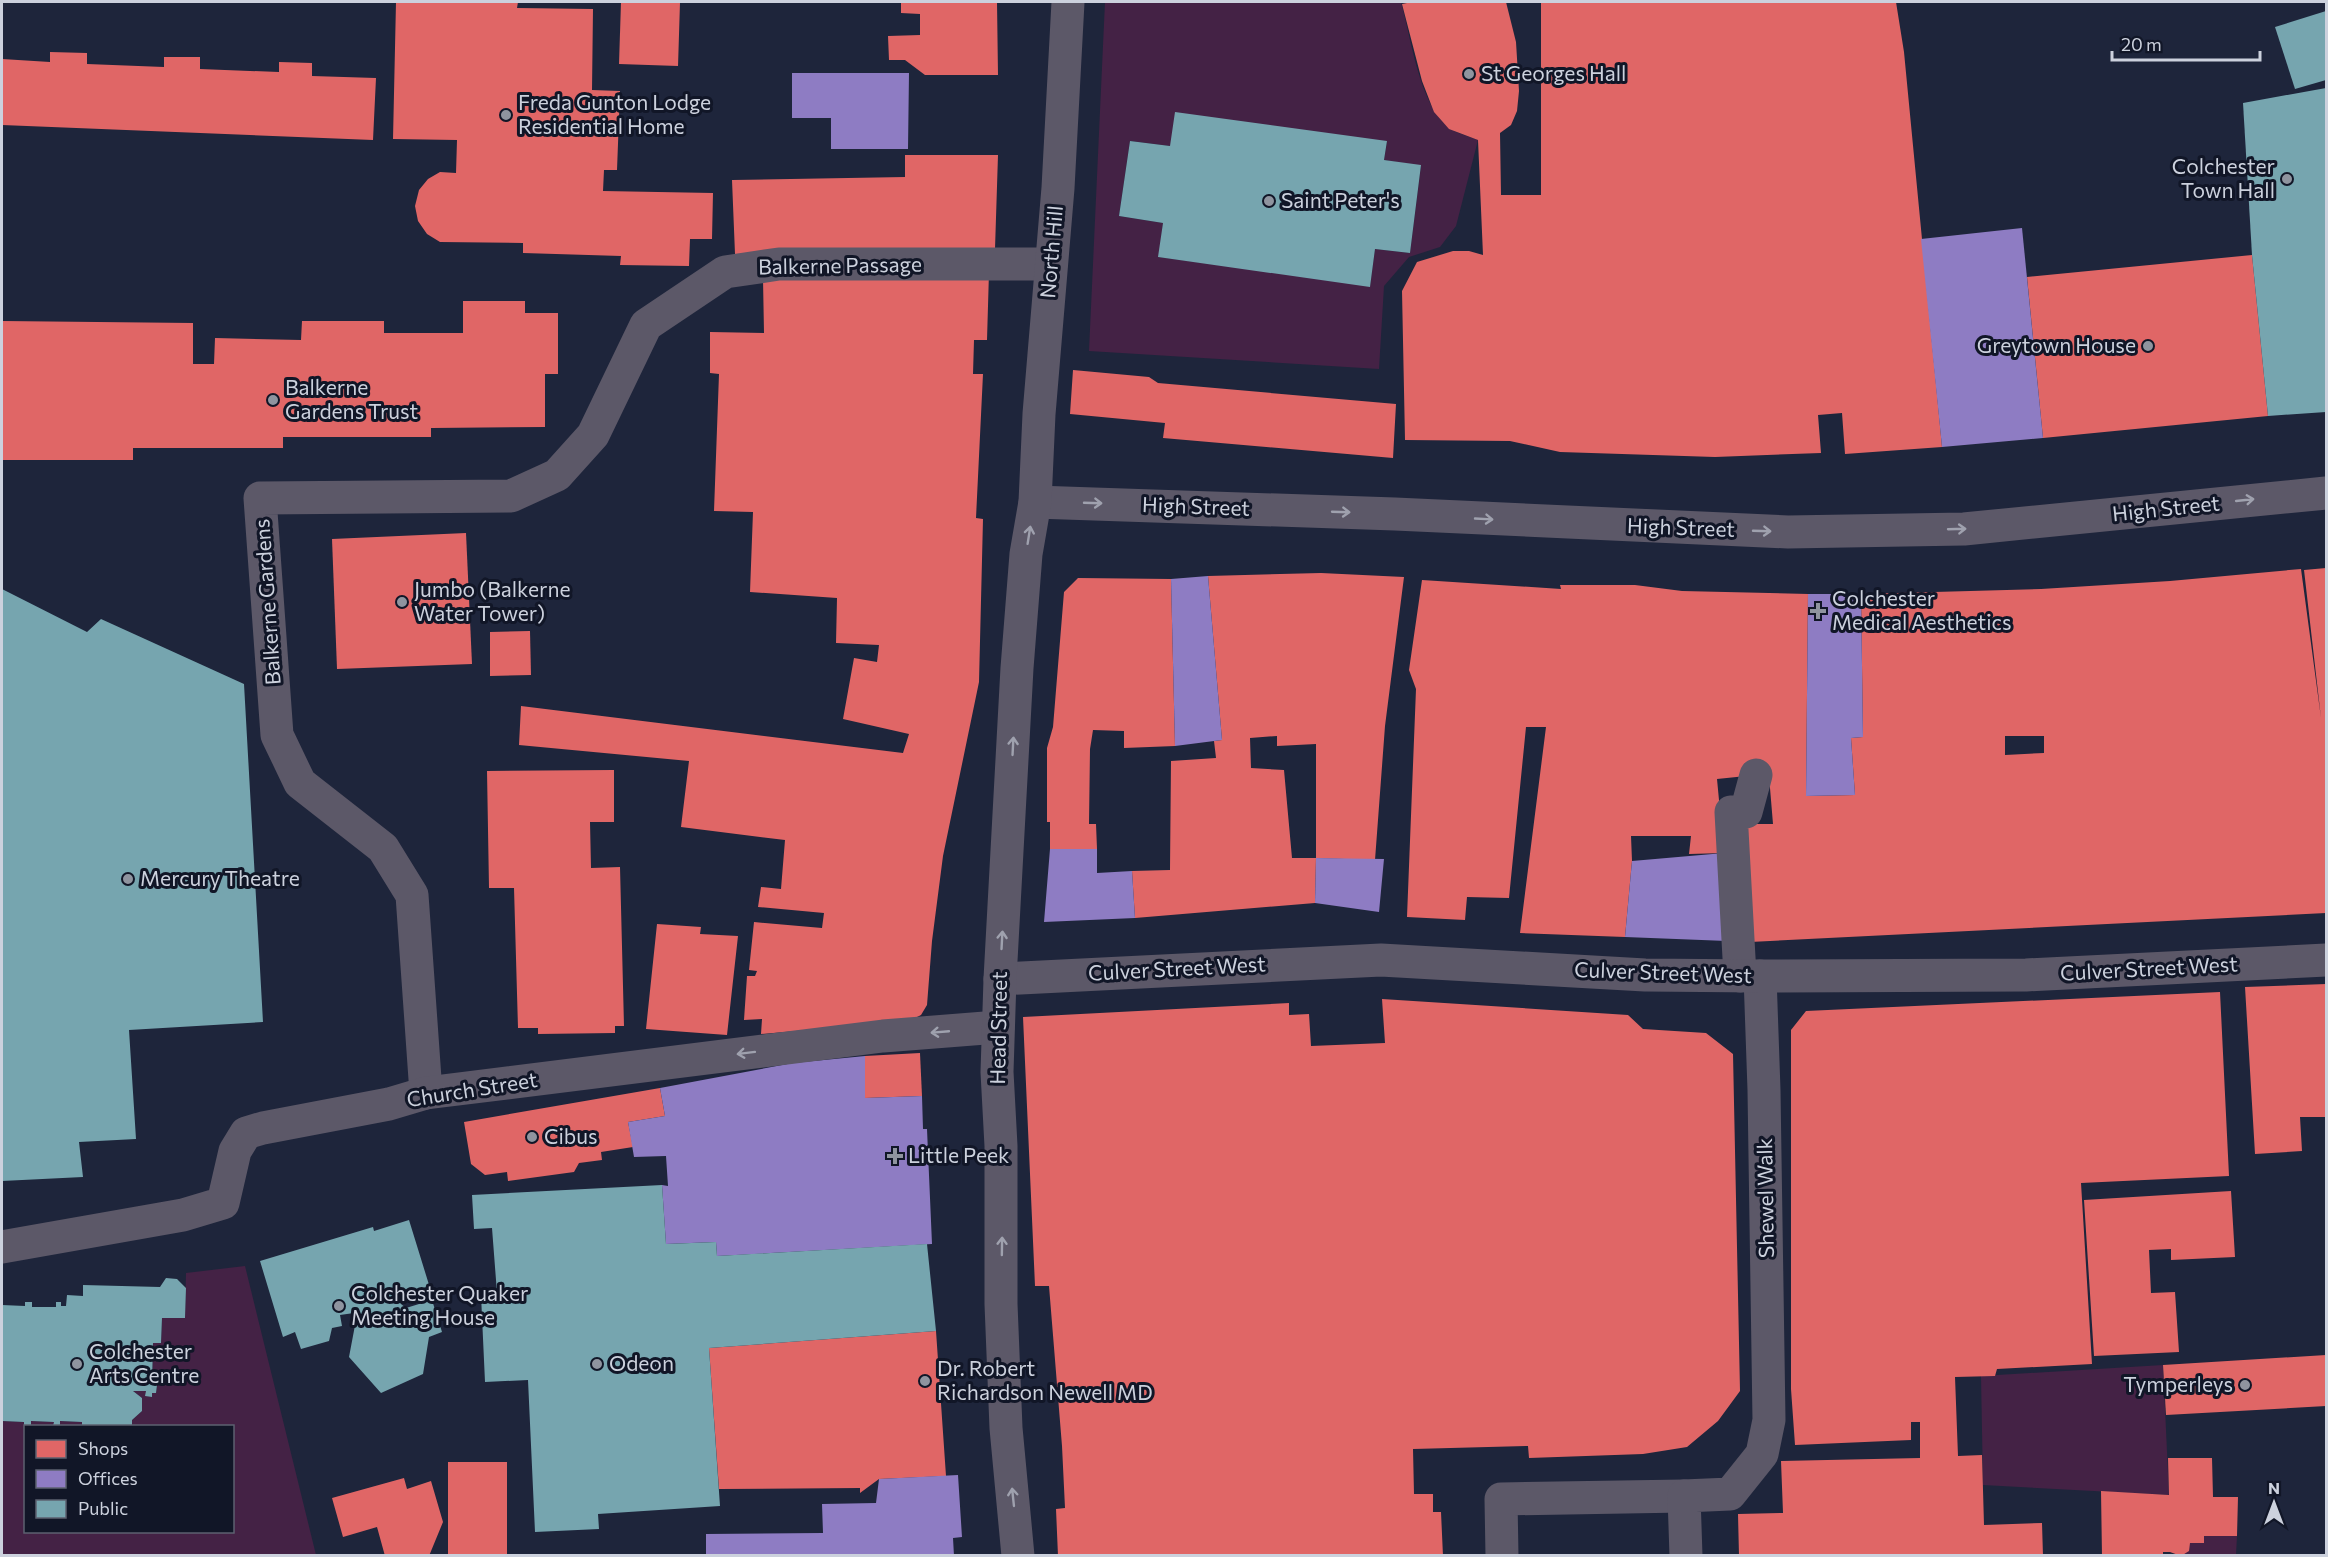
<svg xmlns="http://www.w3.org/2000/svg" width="2328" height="1557" viewBox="0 0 2328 1557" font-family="Commissioner,sans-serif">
	<rect width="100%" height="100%" fill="#1f232c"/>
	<path fill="#1e253b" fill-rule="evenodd" d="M 2,2 L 2326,2 L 2326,1555 L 2,1556 ZM 26,1426 L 232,1426 L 232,1532 L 26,1532 Z"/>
	<g fill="#442245" fill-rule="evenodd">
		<path d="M 1105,2 L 1401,2 C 1411,38 1419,103 1448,127 C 1455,133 1469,136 1478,140 L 1456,226 L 1440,247 L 1409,257 L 1384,286 L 1379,369 L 1089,351 ZM 1130,141 L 1170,146 L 1387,142 L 1384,160 L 1421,166 L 1410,253 L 1375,249 L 1370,286 L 1159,257 L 1163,223 L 1119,216 Z"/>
		<path d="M 245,1266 L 316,1555 L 2,1556 L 2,1421 L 24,1422 L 25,1427 L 26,1532 L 232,1532 L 232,1426 L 132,1426 L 132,1420 L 142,1411 L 142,1398 L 133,1391 L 146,1391 L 146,1396 L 152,1397 L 152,1393 L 156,1393 L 157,1385 L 152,1385 L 153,1343 L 161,1343 L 162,1318 L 185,1318 L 186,1273 Z"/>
		<path d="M 2163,1365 L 2169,1495 L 1983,1485 L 1981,1376 Z"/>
		<path d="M 31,1421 L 54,1422 L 54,1426 L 59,1426 L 60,1421 L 82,1422 L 83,1425 L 114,1426 L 31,1426 Z"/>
		<path d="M 2204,1536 L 2237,1536 L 2236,1555 L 2181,1556 L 2190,1543 L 2203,1543 Z"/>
	</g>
	<g fill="#e06666" fill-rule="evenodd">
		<path d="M 396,2 L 518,2 L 517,8 L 593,9 L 592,90 L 620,91 L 617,170 L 604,170 L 603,191 L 713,193 L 712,239 L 690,239 L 689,266 L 620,265 L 621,256 L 523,253 L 523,243 L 440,242 L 427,234 L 418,221 L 415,206 L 419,190 L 428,179 L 440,172 L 456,173 L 457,140 L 393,139 Z"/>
		<path d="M 621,2 L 680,2 L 678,66 L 619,64 Z"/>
		<path d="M 901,2 L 997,2 L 998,75 L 925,75 L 905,60 L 889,60 L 888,36 L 920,35 L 920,14 L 901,13 Z"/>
		<path d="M 1412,2 L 1506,2 L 1516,42 L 1519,91 L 1517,111 L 1511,125 L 1500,133 L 1501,195 L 1541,195 L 1541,2 L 1896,2 L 1904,52 L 1942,447 L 1845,454 L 1842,413 L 1818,415 L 1821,453 L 1715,457 L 1560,452 L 1510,441 L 1405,440 L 1402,291 L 1417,262 L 1453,251 L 1469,251 L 1483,255 L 1478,140 L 1499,133 L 1478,140 L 1449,129 L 1434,112 L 1422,81 L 1402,4 Z"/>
		<path d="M 50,52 L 87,53 L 87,64 L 164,67 L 164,57 L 200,57 L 200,69 L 279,72 L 279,62 L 312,63 L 312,76 L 376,78 L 373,140 L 2,125 L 2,59 L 50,62 Z"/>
		<path d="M 905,155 L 998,155 L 995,249 L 735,254 L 732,180 L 905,177 Z"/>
		<path d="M 2252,255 L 2268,416 L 2043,438 L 2027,277 Z"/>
		<path d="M 989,272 L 987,340 L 974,340 L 973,374 L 983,374 L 976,518 L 983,519 L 979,682 L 943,856 L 932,941 L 927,1005 L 921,1015 L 909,1021 L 761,1034 L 762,1019 L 744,1020 L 747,976 L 755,976 L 757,971 L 749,970 L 754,922 L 822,928 L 824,913 L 758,907 L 761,887 L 781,889 L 785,840 L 681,827 L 689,761 L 519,745 L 521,706 L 903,753 L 909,734 L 843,719 L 854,658 L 877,662 L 879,645 L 836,643 L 837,598 L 750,592 L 753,512 L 714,511 L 719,374 L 710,373 L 710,332 L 764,333 L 763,279 Z"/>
		<path d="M 463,301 L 525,301 L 525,313 L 558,313 L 558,374 L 545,374 L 545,427 L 431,428 L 431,437 L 283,437 L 283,448 L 133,448 L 133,460 L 2,460 L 2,321 L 193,323 L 193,364 L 214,364 L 215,338 L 301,340 L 302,321 L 384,321 L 384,333 L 463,333 Z"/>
		<path d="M 1073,370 L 1149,377 L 1158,383 L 1396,404 L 1393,458 L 1163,438 L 1165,423 L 1070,414 Z"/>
		<path d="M 466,533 L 472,664 L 337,669 L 332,539 Z"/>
		<path d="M 2326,568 L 2326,913 L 1750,942 L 1741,824 L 1773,824 L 1769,776 L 1756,775 L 1717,779 L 1724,853 L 1689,854 L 1691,836 L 1631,836 L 1632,861 L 1625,937 L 1520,933 L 1546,727 L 1526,727 L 1509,898 L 1467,897 L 1465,920 L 1407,917 L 1416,689 L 1409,670 L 1422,580 L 1561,589 L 1560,585 L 1635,585 L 1682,591 L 1808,594 L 1806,796 L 1855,795 L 1851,738 L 1863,737 L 1861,594 L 2041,589 L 2170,581 L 2301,569 L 2321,718 L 2304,570 ZM 2005,736 L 2044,736 L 2044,753 L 2005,755 Z"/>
		<path d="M 1321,573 L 1404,577 L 1385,726 L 1375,860 L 1316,858 L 1316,744 L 1277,746 L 1277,736 L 1250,738 L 1251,768 L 1284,770 L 1292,858 L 1316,858 L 1315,903 L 1135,918 L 1132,871 L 1170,870 L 1171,761 L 1216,758 L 1214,741 L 1222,740 L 1208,576 Z"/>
		<path d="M 1078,578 L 1171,579 L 1175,746 L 1124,748 L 1124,731 L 1093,730 L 1090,749 L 1089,824 L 1096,824 L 1097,849 L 1050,849 L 1050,822 L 1047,822 L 1047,748 L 1053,727 L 1064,592 Z"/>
		<path d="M 530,631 L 531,675 L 490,676 L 490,632 Z"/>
		<path d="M 614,770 L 614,822 L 590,822 L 591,868 L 620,867 L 624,1026 L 615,1026 L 615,1033 L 538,1034 L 538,1028 L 518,1028 L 514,888 L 489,888 L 487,771 Z"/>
		<path d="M 657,924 L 701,927 L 700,934 L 738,936 L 727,1035 L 646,1029 Z"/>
		<path d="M 2326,984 L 2326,1117 L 2300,1117 L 2302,1151 L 2255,1154 L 2245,987 Z"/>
		<path d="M 2220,992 L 2229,1176 L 2081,1183 L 2092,1364 L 1997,1369 L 1995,1376 L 1955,1377 L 1958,1456 L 1982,1455 L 1984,1525 L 2042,1523 L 2043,1556 L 1739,1556 L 1738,1514 L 1783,1513 L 1781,1461 L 1920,1458 L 1920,1422 L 1911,1422 L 1911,1440 L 1795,1445 L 1791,1389 L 1791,1030 L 1806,1011 Z"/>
		<path d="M 1382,999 L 1628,1015 L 1643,1029 L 1706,1033 L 1733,1054 L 1740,1391 L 1718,1421 L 1687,1447 L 1643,1454 L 1529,1458 L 1528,1446 L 1413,1449 L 1414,1494 L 1433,1494 L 1433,1512 L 1441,1512 L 1443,1556 L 1058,1556 L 1056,1509 L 1065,1508 L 1062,1446 L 1049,1286 L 1035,1286 L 1023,1017 L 1289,1003 L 1289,1015 L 1309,1014 L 1311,1046 L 1385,1043 Z"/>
		<path d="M 920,1053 L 922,1096 L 865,1098 L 865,1056 Z"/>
		<path d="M 660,1088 L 665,1116 L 628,1122 L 633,1147 L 601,1152 L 602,1160 L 579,1163 L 574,1172 L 508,1181 L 507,1172 L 485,1175 L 471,1164 L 464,1122 Z"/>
		<path d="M 2231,1191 L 2235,1257 L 2171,1260 L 2171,1249 L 2149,1250 L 2151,1293 L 2175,1292 L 2179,1352 L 2094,1356 L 2084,1200 Z"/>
		<path d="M 936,1331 L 946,1476 L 879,1479 L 860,1493 L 860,1488 L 719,1489 L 709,1348 Z"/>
		<path d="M 2326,1355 L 2326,1406 L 2166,1415 L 2163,1365 Z"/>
		<path d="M 2168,1458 L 2212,1458 L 2213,1497 L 2238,1497 L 2237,1536 L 2204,1536 L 2204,1543 L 2190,1543 L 2189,1551 L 2181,1556 L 2170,1552 L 2163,1552 L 2163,1556 L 2102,1556 L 2101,1491 L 2169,1495 Z"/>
		<rect x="448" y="1462" width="59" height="94"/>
		<path d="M 404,1478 L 407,1489 L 431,1481 L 443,1522 L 429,1556 L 385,1556 L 377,1527 L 343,1537 L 332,1498 Z"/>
	</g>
	<g fill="#8e7cc3">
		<path d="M 792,73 L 909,73 L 908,149 L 831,149 L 831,118 L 792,118 Z"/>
		<path d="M 2022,228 L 2043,438 L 1942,447 L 1921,239 Z"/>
		<path d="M 1208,576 L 1222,740 L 1175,746 L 1171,579 Z"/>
		<path d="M 1808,594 L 1861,594 L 1863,737 L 1851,738 L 1855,795 L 1806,796 Z"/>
		<path d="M 1050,849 L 1097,849 L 1097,873 L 1132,871 L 1135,918 L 1044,922 Z"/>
		<path d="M 1724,853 L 1727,941 L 1625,937 L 1632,861 Z"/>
		<path d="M 1316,858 L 1384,859 L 1379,912 L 1315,903 Z"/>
		<path d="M 865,1056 L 865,1098 L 922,1096 L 923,1129 L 927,1129 L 932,1244 L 717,1256 L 716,1242 L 666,1244 L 662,1185 L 668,1186 L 666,1156 L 634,1157 L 628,1122 L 665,1116 L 660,1088 L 793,1063 Z"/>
		<path d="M 958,1475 L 962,1537 L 953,1538 L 954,1556 L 706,1556 L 706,1534 L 823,1533 L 822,1504 L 876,1503 L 879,1479 Z"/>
	</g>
	<g fill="#76a5af">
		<path d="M 2326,11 L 2326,80 L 2295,89 L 2275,27 Z"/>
		<path d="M 2326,88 L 2326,412 L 2268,416 L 2252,255 L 2243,103 Z"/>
		<path d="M 1175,112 L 1387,141 L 1384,160 L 1421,165 L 1410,253 L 1375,249 L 1370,287 L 1158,257 L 1163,223 L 1119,216 L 1130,141 L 1170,146 Z"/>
		<path d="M 2,589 L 87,632 L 101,619 L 244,684 L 263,1022 L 129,1030 L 136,1139 L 79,1142 L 83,1177 L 2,1181 Z"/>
		<path d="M 662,1185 L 666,1244 L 716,1242 L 717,1256 L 927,1244 L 936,1331 L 709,1348 L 720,1506 L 598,1514 L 599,1529 L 535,1532 L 528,1380 L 485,1382 L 481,1295 L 497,1293 L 492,1228 L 474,1229 L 472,1195 Z"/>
		<path d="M 409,1220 L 430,1288 L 399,1298 L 401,1304 L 406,1308 L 432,1300 L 442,1332 L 429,1337 L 423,1374 L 381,1393 L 349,1357 L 356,1320 L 354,1313 L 340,1315 L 342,1326 L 332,1328 L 329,1341 L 301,1349 L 295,1332 L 283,1337 L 260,1261 L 373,1227 L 374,1231 Z"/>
		<path d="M 166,1278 L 177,1279 L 186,1288 L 185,1318 L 162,1318 L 161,1343 L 153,1343 L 152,1385 L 157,1385 L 156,1393 L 152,1393 L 152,1397 L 145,1396 L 146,1391 L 133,1391 L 142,1398 L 142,1411 L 132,1420 L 132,1426 L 82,1425 L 82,1422 L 60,1421 L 60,1426 L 53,1426 L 54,1422 L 31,1421 L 31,1426 L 24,1426 L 24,1422 L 2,1421 L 2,1305 L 25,1306 L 25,1302 L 32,1302 L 32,1307 L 56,1307 L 56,1302 L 61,1302 L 61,1306 L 66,1306 L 67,1295 L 83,1296 L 83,1285 L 160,1287 Z"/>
	</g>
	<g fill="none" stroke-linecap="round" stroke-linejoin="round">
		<g stroke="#5c5868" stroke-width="33">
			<path d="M 1740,976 L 1731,812 L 1746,812 L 1756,775"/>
			<path d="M 1502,1556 L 1501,1499 L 1684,1496"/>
			<path d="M 1686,1556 L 1684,1496 L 1730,1494 L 1762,1454 L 1769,1420 L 1764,1090 L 1760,976"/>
		</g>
		<g stroke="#5c5868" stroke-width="33">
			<path d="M 1000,979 L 1381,960 L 1645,975 L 1760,976 L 2026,975 L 2326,960"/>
			<path d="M 426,1093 L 412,895 L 383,848 L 300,783 L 277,735 L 260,498 L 511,496 L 557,475 L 593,435 L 646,325 L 725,272 L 779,264 L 1051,264"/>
			<path d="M 2,1247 L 183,1215 L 223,1203 L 235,1151 L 246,1133 L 263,1128 L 389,1104 L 426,1093 L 883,1036 L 998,1027"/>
		</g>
		<g stroke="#5c5868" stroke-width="33">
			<path d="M 1035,502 L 1395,514 L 1788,532 L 1964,529 L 2326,493"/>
			<path d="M 1018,1556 L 1006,1428 L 1001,1304 L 1001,1146 L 997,1072 L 1000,979 L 1017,668 L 1026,554 L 1035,502 L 1039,414 L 1058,188 L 1068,2"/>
		</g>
	</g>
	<defs><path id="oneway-shaft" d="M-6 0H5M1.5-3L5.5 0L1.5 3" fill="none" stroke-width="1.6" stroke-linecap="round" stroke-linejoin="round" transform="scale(1.5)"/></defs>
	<g stroke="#9fa1ae">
		<use href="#oneway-shaft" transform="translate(2245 500) rotate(-6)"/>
		<use href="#oneway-shaft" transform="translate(1093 503) rotate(2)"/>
		<use href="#oneway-shaft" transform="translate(1341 512) rotate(2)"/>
		<use href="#oneway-shaft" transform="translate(1484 519) rotate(3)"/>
		<use href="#oneway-shaft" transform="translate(1957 529) rotate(-2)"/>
		<use href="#oneway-shaft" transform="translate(1762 531) rotate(2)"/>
		<use href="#oneway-shaft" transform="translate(1029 535) rotate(-81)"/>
		<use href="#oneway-shaft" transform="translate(1013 746) rotate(-87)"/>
		<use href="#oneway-shaft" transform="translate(1002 940) rotate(-87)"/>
		<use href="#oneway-shaft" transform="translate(940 1032) rotate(175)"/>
		<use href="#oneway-shaft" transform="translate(746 1053) rotate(173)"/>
		<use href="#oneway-shaft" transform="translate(1002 1246) rotate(-89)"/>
		<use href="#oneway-shaft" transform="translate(1013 1497) rotate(-96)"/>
	</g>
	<g fill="#8f949f" stroke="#111627" stroke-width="2">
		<circle cx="1469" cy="74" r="6"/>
		<circle cx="506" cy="115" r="6"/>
		<circle cx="2287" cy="179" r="6"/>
		<circle cx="1269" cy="201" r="6"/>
		<circle cx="2148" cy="346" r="6"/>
		<circle cx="273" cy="400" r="6"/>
		<circle cx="402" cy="602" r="6"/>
		<path d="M1815 602h6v6h6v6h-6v6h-6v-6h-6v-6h6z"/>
		<circle cx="128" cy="879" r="6"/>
		<circle cx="532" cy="1137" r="6"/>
		<path d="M892 1147h6v6h6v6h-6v6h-6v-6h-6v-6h6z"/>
		<circle cx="339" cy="1306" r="6"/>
		<circle cx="77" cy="1364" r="6"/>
		<circle cx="597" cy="1364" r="6"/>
		<circle cx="925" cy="1381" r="6"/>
		<circle cx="2245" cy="1385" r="6"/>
	</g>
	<g text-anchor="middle" stroke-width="6" stroke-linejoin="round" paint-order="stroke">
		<g font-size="21" fill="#ccd1dd" stroke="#111627" text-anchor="start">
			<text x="1481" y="81">St Georges Hall</text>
			<text x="518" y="110">Freda Gunton Lodge<tspan x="518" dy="24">Residential Home</tspan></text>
			<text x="2275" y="174" text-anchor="end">Colchester<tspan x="2275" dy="24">Town Hall</tspan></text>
			<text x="1281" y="208">Saint Peter's</text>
			<text x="2136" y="353" text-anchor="end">Greytown House</text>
			<text x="285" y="395">Balkerne<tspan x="285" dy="24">Gardens Trust</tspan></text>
			<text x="414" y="597">Jumbo (Balkerne<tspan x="414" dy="24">Water Tower)</tspan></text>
			<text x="1832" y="606">Colchester<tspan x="1832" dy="24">Medical Aesthetics</tspan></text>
			<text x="140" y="886">Mercury Theatre</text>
			<text x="544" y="1144">Cibus</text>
			<text x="908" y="1163">Little Peek</text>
			<text x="351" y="1301">Colchester Quaker<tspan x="351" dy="24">Meeting House</tspan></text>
			<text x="89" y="1359">Colchester<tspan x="89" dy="24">Arts Centre</tspan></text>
			<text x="609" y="1371">Odeon</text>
			<text x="937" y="1376">Dr. Robert<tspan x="937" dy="24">Richardson Newell MD</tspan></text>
			<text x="2233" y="1392" text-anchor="end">Tymperleys</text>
		</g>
		<g font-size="21" fill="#ccd1dd" stroke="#111627">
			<text transform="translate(1052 252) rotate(-85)" y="7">North Hill</text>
			<text transform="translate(840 266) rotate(-1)" y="7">Balkerne Passage</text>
			<text transform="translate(1196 507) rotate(2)" y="7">High Street</text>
			<text transform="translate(2166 509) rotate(-6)" y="7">High Street</text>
			<text transform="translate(1681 528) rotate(2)" y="7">High Street</text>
			<text transform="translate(268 602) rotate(-94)" y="7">Balkerne Gardens</text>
			<text transform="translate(1177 969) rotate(-3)" y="7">Culver Street West</text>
			<text transform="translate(2149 969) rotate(-3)" y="7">Culver Street West</text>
			<text transform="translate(1663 973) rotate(2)" y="7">Culver Street West</text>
			<text transform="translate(999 1028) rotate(-89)" y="7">Head Street</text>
			<text transform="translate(472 1090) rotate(-9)" y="7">Church Street</text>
			<text transform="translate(1766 1198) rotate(-91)" y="7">Shewel Walk</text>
		</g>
	</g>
	<rect width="2328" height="1557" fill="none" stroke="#ccd1dd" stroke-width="6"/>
	<rect x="24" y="1425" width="210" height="108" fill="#111627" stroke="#5c6170" stroke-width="1.5"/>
	<rect x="36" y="1440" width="30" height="18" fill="#e06666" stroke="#5c6170" stroke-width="1.5"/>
	<text x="78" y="1455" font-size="18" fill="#ccd1dd">Shops</text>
	<rect x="36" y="1470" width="30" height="18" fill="#8e7cc3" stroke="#5c6170" stroke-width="1.5"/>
	<text x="78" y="1485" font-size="18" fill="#ccd1dd">Offices</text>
	<rect x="36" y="1500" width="30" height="18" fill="#76a5af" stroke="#5c6170" stroke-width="1.5"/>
	<text x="78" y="1515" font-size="18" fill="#ccd1dd">Public</text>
	<g transform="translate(2274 1503)" stroke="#111627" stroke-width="4.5" paint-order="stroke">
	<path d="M0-4.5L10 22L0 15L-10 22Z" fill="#ccd1dd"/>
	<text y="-9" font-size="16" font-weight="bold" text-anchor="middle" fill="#ccd1dd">N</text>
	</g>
	<path d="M2112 51v9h148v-9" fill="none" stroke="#ccd1dd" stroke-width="3"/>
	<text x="2121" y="51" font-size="18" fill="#ccd1dd" stroke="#111627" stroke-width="4.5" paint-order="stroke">20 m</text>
</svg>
